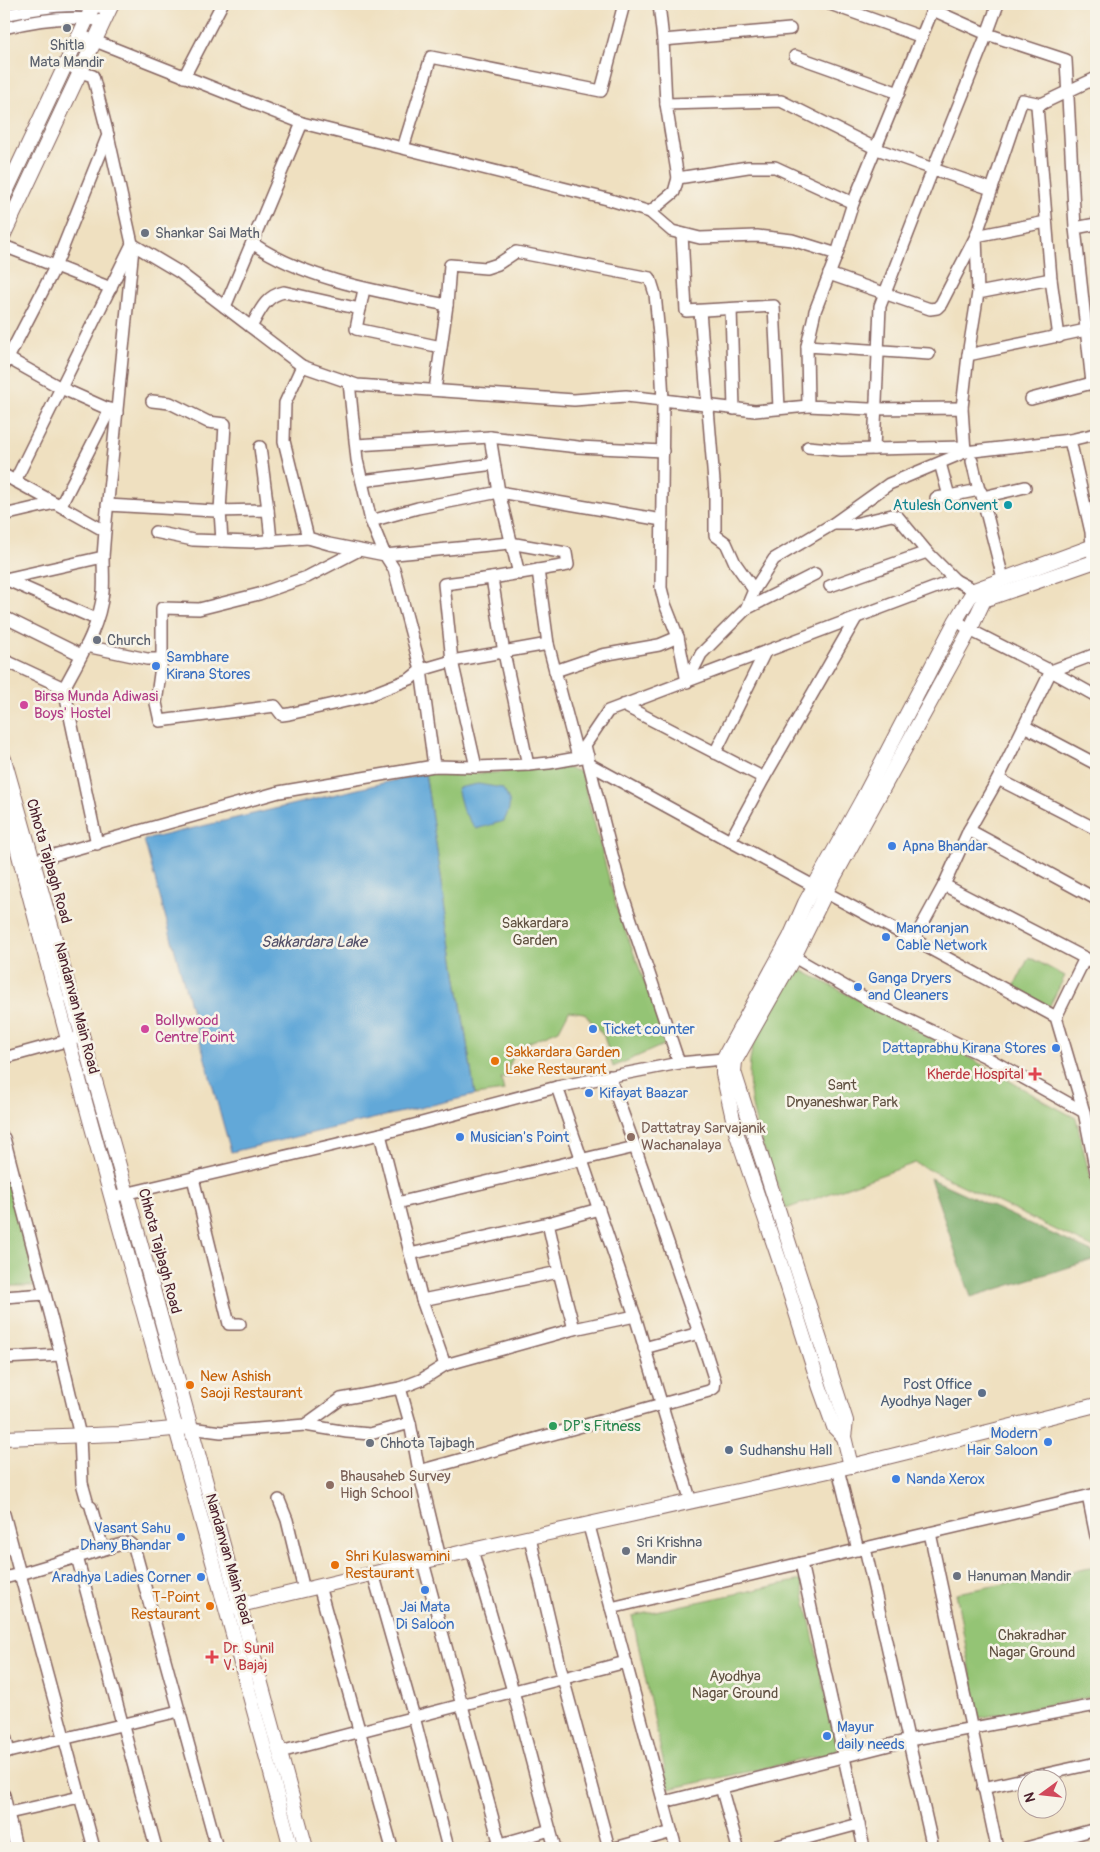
<svg xmlns="http://www.w3.org/2000/svg" width="1100" height="1852" viewBox="0 0 1100 1852" font-family="Pangolin,sans-serif">
	<rect width="100%" height="100%" fill="#f7f3e8"/>
	<filter id="ink" filterUnits="userSpaceOnUse"><feTurbulence type="fractalNoise" baseFrequency=".02" numOctaves="2"/><feDisplacementMap in="SourceGraphic" scale="10" xChannelSelector="R" yChannelSelector="G"/><feConvolveMatrix kernelMatrix="1 2 1 2 8 2 1 2 1" color-interpolation-filters="sRGB"/></filter>
	<filter id="wash" filterUnits="userSpaceOnUse"><feTurbulence type="fractalNoise" baseFrequency=".0096" numOctaves="4" result="noise"/><feDisplacementMap in="SourceGraphic" scale="20" xChannelSelector="R" yChannelSelector="G"/><feGaussianBlur stdDeviation="1.12" result="paint"/><feColorMatrix in="noise" values="0 0 0 0 0 0 0 0 0 0 0 0 0 0 0 0 0 1.4 0 .05"/><feComposite in="paint" operator="in"/></filter>
	<g filter="url(#wash)">
		<rect width="100%" height="100%" fill="#efe0c0"/>
		<g fill="#94c474" stroke="#6f7250">
			<path d="M 563,767 L 581,772 L 617,909 L 668,1043 L 613,1067 L 604,1036 L 584,1013 L 569,1011 L 559,1030 L 518,1047 L 509,1066 L 510,1077 L 501,1078 L 504,1091 L 475,1095 L 425,773 L 490,773 Z"/>
			<path d="M 1029,957 L 1065,976 L 1049,1007 L 1013,989 Z"/>
			<path d="M 803,971 L 977,1062 L 1053,1106 L 1076,1118 L 1096,1203 L 1096,1249 L 915,1163 L 786,1209 C 769,1159 740,1104 752,1049 C 755,1038 768,1015 774,1005 C 781,992 788,974 803,971 Z"/>
			<path d="M 4,1166 L 37,1286 L 4,1286 Z"/>
			<path d="M 1096,1567 L 1096,1696 L 979,1718 L 956,1593 Z"/>
			<path d="M 801,1580 L 838,1752 L 669,1789 L 632,1616 Z"/>
		</g>
		<path fill="#7a6" stroke="#606448" d="M 930,1178 L 1096,1254 L 1096,1259 L 971,1297 Z"/>
		<g fill="#62a8d8" stroke="#566482">
			<path d="M 425,773 L 475,1095 L 231,1152 L 144,840 Z"/>
			<path d="M 478,784 L 502,788 C 512,802 511,806 504,821 L 476,829 L 463,811 L 457,788 Z"/>
		</g>
	</g>
	<g filter="url(#ink)">
		<g fill="none" stroke-linecap="round" stroke-linejoin="round">
			<defs>
				<g id="minor">
					<path d="M 659,4 L 663,40"/>
					<path d="M 830,4 L 922,37"/>
					<path d="M 1093,4 L 1096,5"/>
					<path d="M 933,10 L 987,34 L 998,4"/>
					<path d="M 4,15 C 39,8 74,1 110,9"/>
					<path d="M 4,28 C 36,20 72,15 104,21"/>
					<path d="M 80,35 L 302,123 L 607,199 L 650,212 L 672,231 L 700,238 L 757,236 L 792,240 L 837,254 L 815,311 L 807,346 L 808,406 L 869,409 L 962,408 L 965,452 L 1070,440 L 1091,532 L 1093,561"/>
					<path d="M 795,56 L 899,93"/>
					<path d="M 66,63 L 80,72 L 93,76 L 108,135 L 133,248 L 105,531 L 103,557 L 5,579 L 96,619"/>
					<path d="M 184,77 L 222,4"/>
					<path d="M 666,104 L 663,40 L 790,29"/>
					<path d="M 403,148 L 431,57 L 601,91 L 624,4"/>
					<path d="M 678,178 L 666,104 L 781,101 L 877,149 L 933,169 L 880,306 L 874,449 L 965,447"/>
					<path d="M 991,189 L 933,169 L 987,34 L 1066,60 L 1075,228"/>
					<path d="M 650,212 L 674,192 L 678,178 L 748,167 L 775,167 L 853,203"/>
					<path d="M 1096,224 L 1075,228 L 1092,383 L 1096,389"/>
					<path d="M 682,234 L 686,311 L 774,306 L 779,408"/>
					<path d="M 252,243 C 308,281 381,292 447,305 L 450,265 L 486,268 L 498,264 L 516,252 L 650,278 L 655,294 L 660,345 L 663,400 L 626,396 L 574,400 L 357,385 L 302,366"/>
					<path d="M 4,246 L 111,288"/>
					<path d="M 837,254 L 853,203 L 935,4"/>
					<path d="M 829,274 L 930,309 L 937,308 L 941,304 L 976,236 L 1046,222"/>
					<path d="M 1051,279 L 1037,106 L 1096,78"/>
					<path d="M 364,289 L 356,329 L 441,347"/>
					<path d="M 978,293 L 976,236 L 1022,100 L 1042,104"/>
					<path d="M 225,307 L 302,123"/>
					<path d="M 731,309 L 734,409"/>
					<path d="M 700,311 L 715,494 L 715,535 L 726,543 L 735,563 L 754,590"/>
					<path d="M 251,327 C 260,311 265,296 284,292 L 360,309"/>
					<path d="M 807,346 L 929,354"/>
					<path d="M 968,355 L 978,293 L 1051,279 L 1059,337"/>
					<path d="M 4,356 L 61,388 L 117,413"/>
					<path d="M 4,366 L 55,267 L 108,135"/>
					<path d="M 349,382 L 357,460 L 371,521 L 385,555 L 510,543 L 566,553 L 568,565 L 538,570"/>
					<path d="M 435,390 L 447,305"/>
					<path d="M 1031,399 L 1092,383"/>
					<path d="M 152,401 L 170,403 L 208,422 L 225,424 L 220,511 L 222,541"/>
					<path d="M 808,406 L 755,411 L 663,400 L 661,588 L 665,604 L 678,637 L 687,682 L 701,654 L 746,609 L 754,590 L 774,559 L 833,524 L 889,484 L 965,452"/>
					<path d="M 962,408 L 968,355 L 1086,330"/>
					<path d="M 490,437 L 499,492 L 519,574"/>
					<path d="M 1070,440 L 1096,434"/>
					<path d="M 356,445 L 490,437 L 578,447 L 663,451"/>
					<path d="M 260,447 L 268,510"/>
					<path d="M 808,447 L 841,450 L 874,449"/>
					<path d="M 972,461 L 979,490"/>
					<path d="M 940,463 L 949,496 L 979,490 L 981,492 L 1003,578"/>
					<path d="M 4,475 L 15,481"/>
					<path d="M 362,481 L 494,464"/>
					<path d="M 983,497 L 1025,487"/>
					<path d="M 936,498 L 949,496"/>
					<path d="M 55,503 L 15,481 L 132,244 L 179,272 L 302,366 L 285,403 L 284,441 L 308,538 L 329,544 L 385,555 L 394,569 L 421,670 L 434,766"/>
					<path d="M 61,505 L 110,409"/>
					<path d="M 107,505 L 215,511 L 268,510 L 271,541"/>
					<path d="M 4,515 L 55,503 L 105,531"/>
					<path d="M 371,521 L 418,508 L 499,492 L 662,520"/>
					<path d="M 833,524 L 854,524 L 892,515 L 898,517 L 927,552 L 955,580"/>
					<path d="M 155,532 L 193,540 L 251,542 L 308,538"/>
					<path d="M 830,586 L 927,552"/>
					<path d="M 746,609 L 815,574"/>
					<path d="M 4,617 L 81,655"/>
					<path d="M 956,620 L 970,630 L 1051,671 L 1096,654"/>
					<path d="M 86,646 L 147,659 L 162,659 L 156,703 L 160,721 L 275,706 L 282,715 L 289,714 L 364,697 L 410,679 L 421,670 L 452,661 L 548,644 L 578,757"/>
					<path d="M 162,659 L 162,608 L 199,609 L 259,594 L 307,577 L 359,550"/>
					<path d="M 4,660 L 64,688 L 97,844"/>
					<path d="M 555,671 L 602,655 L 659,645 L 678,637"/>
					<path d="M 64,688 C 80,658 100,626 103,592 C 104,581 103,568 103,557"/>
					<path d="M 623,705 L 764,778 L 856,618"/>
					<path d="M 1024,726 L 1096,764"/>
					<path d="M 715,753 L 765,652"/>
					<path d="M 589,762 L 585,745 L 608,711 L 955,580 L 974,590 L 980,596"/>
					<path d="M 528,765 L 504,653 L 492,578 L 538,570 L 548,644"/>
					<path d="M 476,767 L 452,661 L 444,584 L 492,578"/>
					<path d="M 998,779 L 1096,829"/>
					<path d="M 969,830 L 1096,899"/>
					<path d="M 730,841 L 764,778"/>
					<path d="M 25,863 L 279,792 L 434,766 L 476,767 L 528,765 L 549,763 L 588,756"/>
					<path d="M 944,885 L 1085,958 L 1056,1017"/>
					<path d="M 914,940 L 1056,1017 L 1084,1112 L 1096,1172"/>
					<path d="M 794,957 L 879,1006 L 984,1056 L 1084,1112"/>
					<path d="M 1085,958 L 1096,966"/>
					<path d="M 4,1058 L 77,1038"/>
					<path d="M 679,1063 L 621,890 L 589,764 L 730,841 L 914,940 L 944,885 L 969,830 L 998,779 L 1051,671 L 1096,696"/>
					<path d="M 557,1087 L 635,1316 L 691,1502"/>
					<path d="M 380,1134 L 422,1300 L 445,1365 L 574,1329 L 635,1316"/>
					<path d="M 4,1138 L 61,1355 L 80,1436 L 82,1483 L 87,1501"/>
					<path d="M 193,1178 L 229,1324 L 240,1324"/>
					<path d="M 112,1197 L 380,1134 L 557,1087 L 679,1063 L 723,1059 L 731,1060"/>
					<path d="M 397,1203 L 635,1147 L 609,1076"/>
					<path d="M 410,1254 L 548,1223"/>
					<path d="M 559,1272 L 548,1223 L 599,1209"/>
					<path d="M 4,1297 L 45,1294"/>
					<path d="M 422,1300 L 559,1272 L 574,1329"/>
					<path d="M 644,1348 L 699,1333"/>
					<path d="M 4,1358 L 61,1355"/>
					<path d="M 305,1425 L 347,1432 L 370,1434 L 410,1423"/>
					<path d="M 190,1428 L 221,1432 L 305,1425 L 341,1399 L 400,1388"/>
					<path d="M 838,1469 L 858,1550"/>
					<path d="M 419,1471 L 410,1423 L 400,1388 L 421,1380 L 445,1365"/>
					<path d="M 1088,1496 L 1096,1536"/>
					<path d="M 279,1500 L 287,1520 L 304,1590"/>
					<path d="M 91,1507 L 103,1549"/>
					<path d="M 4,1514 L 20,1574 L 77,1557 L 156,1848"/>
					<path d="M 589,1526 L 676,1848"/>
					<path d="M 930,1533 L 997,1848"/>
					<path d="M 530,1538 L 563,1678 L 609,1848"/>
					<path d="M 472,1550 L 513,1691 L 550,1830 L 487,1848"/>
					<path d="M 77,1557 L 122,1544 L 129,1543 L 134,1547 L 217,1848"/>
					<path d="M 440,1558 L 419,1471 L 709,1391 L 714,1388 L 715,1381 L 706,1353 L 635,1147"/>
					<path d="M 423,1562 L 500,1845"/>
					<path d="M 373,1573 L 414,1717 L 448,1848"/>
					<path d="M 4,1578 L 20,1574 L 94,1848"/>
					<path d="M 319,1586 L 392,1848"/>
					<path d="M 611,1608 L 801,1563"/>
					<path d="M 4,1732 L 9,1752"/>
					<path d="M 280,1752 L 626,1662"/>
					<path d="M 4,1753 L 179,1711"/>
					<path d="M 721,1787 L 738,1848"/>
					<path d="M 983,1788 L 1096,1763"/>
					<path d="M 4,1795 L 16,1848"/>
					<path d="M 664,1802 L 909,1740 L 1096,1705"/>
					<path d="M 4,1814 L 80,1797"/>
					<path d="M 550,1830 L 555,1848"/>
					<path d="M 615,1848 L 672,1832"/>
					<path d="M 770,1848 L 859,1824"/>
					<path d="M 864,1848 L 801,1563 L 865,1548"/>
					<path d="M 933,1848 L 865,1548 L 1096,1494"/>
					<path d="M 1026,1848 L 1096,1829"/>
				</g>
				<g id="major">
					<path d="M 4,196 L 94,4"/>
					<path d="M 4,234 L 112,4"/>
					<path d="M 4,759 L 127,1194 L 306,1848"/>
					<path d="M 4,797 C 94,1149 198,1497 291,1848"/>
					<path d="M 844,1437 L 834,1427 L 820,1388 L 779,1259 L 736,1132 L 723,1074 L 723,1059 L 790,937 L 805,903 L 862,800 L 956,620 L 974,590 L 1096,545"/>
					<path d="M 4,1438 L 120,1434 L 183,1428"/>
					<path d="M 851,1466 L 844,1437 L 846,1421 L 734,1072 L 735,1061 L 794,957 L 826,892 L 970,630 L 984,600 L 1096,561"/>
					<path d="M 232,1607 L 472,1550 L 851,1466 L 1096,1405"/>
				</g>
			</defs>
			<use href="#minor" stroke="#84635f" stroke-width="14"/>
			<use href="#major" stroke="#84635f" stroke-width="16"/>
			<use href="#minor" stroke="#fff" stroke-width="11"/>
			<use href="#major" stroke="#fff" stroke-width="14"/>
		</g>
	</g>
	<g fill="#6b7280" stroke="#f7f3e8" stroke-width="2">
		<circle cx="67" cy="28" r="5"/>
		<circle cx="145" cy="233" r="5"/>
		<circle cx="97" cy="640" r="5"/>
		<circle cx="370" cy="1443" r="5"/>
		<circle cx="626" cy="1551" r="5"/>
		<circle cx="957" cy="1576" r="5"/>
	</g>
	<circle fill="#0f9aa8" stroke="#f7f3e8" stroke-width="2" cx="1008" cy="505" r="5"/>
	<g fill="#3f7fe0" stroke="#f7f3e8" stroke-width="2">
		<circle cx="156" cy="666" r="5"/>
		<circle cx="892" cy="846" r="5"/>
		<circle cx="886" cy="937" r="5"/>
		<circle cx="858" cy="987" r="5"/>
		<circle cx="593" cy="1029" r="5"/>
		<circle cx="1056" cy="1048" r="5"/>
		<circle cx="589" cy="1093" r="5"/>
		<circle cx="460" cy="1137" r="5"/>
		<circle cx="1048" cy="1442" r="5"/>
		<circle cx="896" cy="1479" r="5"/>
		<circle cx="181" cy="1537" r="5"/>
		<circle cx="201" cy="1577" r="5"/>
		<circle cx="425" cy="1590" r="5"/>
		<circle cx="827" cy="1736" r="5"/>
	</g>
	<g fill="#d1479c" stroke="#f7f3e8" stroke-width="2">
		<circle cx="24" cy="705" r="5"/>
		<circle cx="145" cy="1029" r="5"/>
	</g>
	<g fill="#e8710a" stroke="#f7f3e8" stroke-width="2">
		<circle cx="495" cy="1061" r="5"/>
		<circle cx="190" cy="1385" r="5"/>
		<circle cx="335" cy="1565" r="5"/>
		<circle cx="210" cy="1606" r="5"/>
	</g>
	<g fill="#e0444e" stroke="#f7f3e8" stroke-width="2">
		<path d="M1032.5 1066.5h5v5h5v5h-5v5h-5v-5h-5v-5h5z"/>
		<path d="M209.5 1649.5h5v5h5v5h-5v5h-5v-5h-5v-5h5z"/>
	</g>
	<g fill="#8d6e63" stroke="#f7f3e8" stroke-width="2">
		<circle cx="631" cy="1137" r="5"/>
		<circle cx="330" cy="1485" r="5"/>
	</g>
	<g fill="#5c6f8a" stroke="#f7f3e8" stroke-width="2">
		<circle cx="982" cy="1393" r="5"/>
		<circle cx="729" cy="1450" r="5"/>
	</g>
	<circle fill="#2e9e5b" stroke="#f7f3e8" stroke-width="2" cx="553" cy="1426" r="5"/>
	<g text-anchor="middle" stroke-width="5" stroke-linejoin="round" paint-order="stroke">
		<g font-size="15" fill="#5b616d" stroke="#f7f3e8" text-anchor="start">
			<text x="67" y="50" text-anchor="middle">Shitla<tspan x="67" dy="17">Mata Mandir</tspan></text>
			<text x="155" y="238">Shankar Sai Math</text>
			<text x="107" y="645">Church</text>
			<text x="380" y="1448">Chhota Tajbagh</text>
			<text x="636" y="1547">Sri Krishna<tspan x="636" dy="17">Mandir</tspan></text>
			<text x="967" y="1581">Hanuman Mandir</text>
		</g>
		<g font-size="15" fill="#0d838f" stroke="#f7f3e8" text-anchor="end">
			<text x="998" y="510">Atulesh Convent</text>
		</g>
		<g font-size="15" fill="#366cbe" stroke="#f7f3e8" text-anchor="start">
			<text x="166" y="662">Sambhare<tspan x="166" dy="17">Kirana Stores</tspan></text>
			<text x="902" y="851">Apna Bhandar</text>
			<text x="896" y="933">Manoranjan<tspan x="896" dy="17">Cable Network</tspan></text>
			<text x="868" y="983">Ganga Dryers<tspan x="868" dy="17">and Cleaners</tspan></text>
			<text x="603" y="1034">Ticket counter</text>
			<text x="1046" y="1053" text-anchor="end">Dattaprabhu Kirana Stores</text>
			<text x="599" y="1098">Kifayat Baazar</text>
			<text x="470" y="1142">Musician's Point</text>
			<text x="1038" y="1438" text-anchor="end">Modern<tspan x="1038" dy="17">Hair Saloon</tspan></text>
			<text x="906" y="1484">Nanda Xerox</text>
			<text x="171" y="1533" text-anchor="end">Vasant Sahu<tspan x="171" dy="17">Dhany Bhandar</tspan></text>
			<text x="191" y="1582" text-anchor="end">Aradhya Ladies Corner</text>
			<text x="425" y="1612" text-anchor="middle">Jai Mata<tspan x="425" dy="17">Di Saloon</tspan></text>
			<text x="837" y="1732">Mayur<tspan x="837" dy="17">daily needs</tspan></text>
		</g>
		<g font-size="15" fill="#b23c85" stroke="#f7f3e8" text-anchor="start">
			<text x="34" y="701">Birsa Munda Adiwasi<tspan x="34" dy="17">Boys' Hostel</tspan></text>
			<text x="155" y="1025">Bollywood<tspan x="155" dy="17">Centre Point</tspan></text>
		</g>
		<g font-size="15" fill="#4a1f2b" stroke="#f7f3e8">
			<text transform="translate(49 861) rotate(74)" y="5">Chhota Tajbagh Road</text>
			<text transform="translate(77 1008) rotate(75)" y="5">Nandanvan Main Road</text>
			<text transform="translate(160 1251) rotate(75)" y="5">Chhota Tajbagh Road</text>
			<text transform="translate(229 1559) rotate(74)" y="5">Nandanvan Main Road</text>
		</g>
		<g font-size="15" fill="#605141" stroke="#f7f3e8">
			<text x="535" y="928">Sakkardara<tspan x="535" dy="17">Garden</tspan></text>
			<text x="842" y="1090">Sant<tspan x="842" dy="17">Dnyaneshwar Park</tspan></text>
			<text x="1032" y="1640">Chakradhar<tspan x="1032" dy="17">Nagar Ground</tspan></text>
			<text x="735" y="1681">Ayodhya<tspan x="735" dy="17">Nagar Ground</tspan></text>
		</g>
		<g font-size="15" fill="#c56008" stroke="#f7f3e8" text-anchor="start">
			<text x="505" y="1057">Sakkardara Garden<tspan x="505" dy="17">Lake Restaurant</tspan></text>
			<text x="200" y="1381">New Ashish<tspan x="200" dy="17">Saoji Restaurant</tspan></text>
			<text x="345" y="1561">Shri Kulaswamini<tspan x="345" dy="17">Restaurant</tspan></text>
			<text x="200" y="1602" text-anchor="end">T-Point<tspan x="200" dy="17">Restaurant</tspan></text>
		</g>
		<g font-size="15" fill="#be3a42" stroke="#f7f3e8" text-anchor="end">
			<text x="1024" y="1079">Kherde Hospital</text>
			<text x="223" y="1653" text-anchor="start">Dr. Sunil<tspan x="223" dy="17">V. Bajaj</tspan></text>
		</g>
		<g font-size="15" fill="#785e54" stroke="#f7f3e8" text-anchor="start">
			<text x="641" y="1133">Dattatray Sarvajanik<tspan x="641" dy="17">Wachanalaya</tspan></text>
			<text x="340" y="1481">Bhausaheb Survey<tspan x="340" dy="17">High School</tspan></text>
		</g>
		<g font-size="15" fill="#4e5e75" stroke="#f7f3e8" text-anchor="end">
			<text x="972" y="1389">Post Office<tspan x="972" dy="17">Ayodhya Nager</tspan></text>
			<text x="739" y="1455" text-anchor="start">Sudhanshu Hall</text>
		</g>
		<g font-size="15" fill="#27864d" stroke="#f7f3e8" text-anchor="start">
			<text x="563" y="1431">DP's Fitness</text>
		</g>
		<g font-size="16" font-style="italic" fill="#524f68" stroke="#f7f3e8">
			<text x="314" y="947">Sakkardara Lake</text>
		</g>
	</g>
	<rect width="1100" height="1852" fill="none" stroke="#f7f3e8" stroke-width="20"/>
	<g transform="translate(1042 1794) rotate(255)"><circle r="24" fill="#f7f3e8" stroke="#b29e9c"/>
	<path d="M0-4L9 19L0 12L-9 19Z" fill="#d1495b"/>
	<text y="-8" font-size="14" font-weight="bold" text-anchor="middle" fill="#4a1f2b">N</text>
	</g>
</svg>
